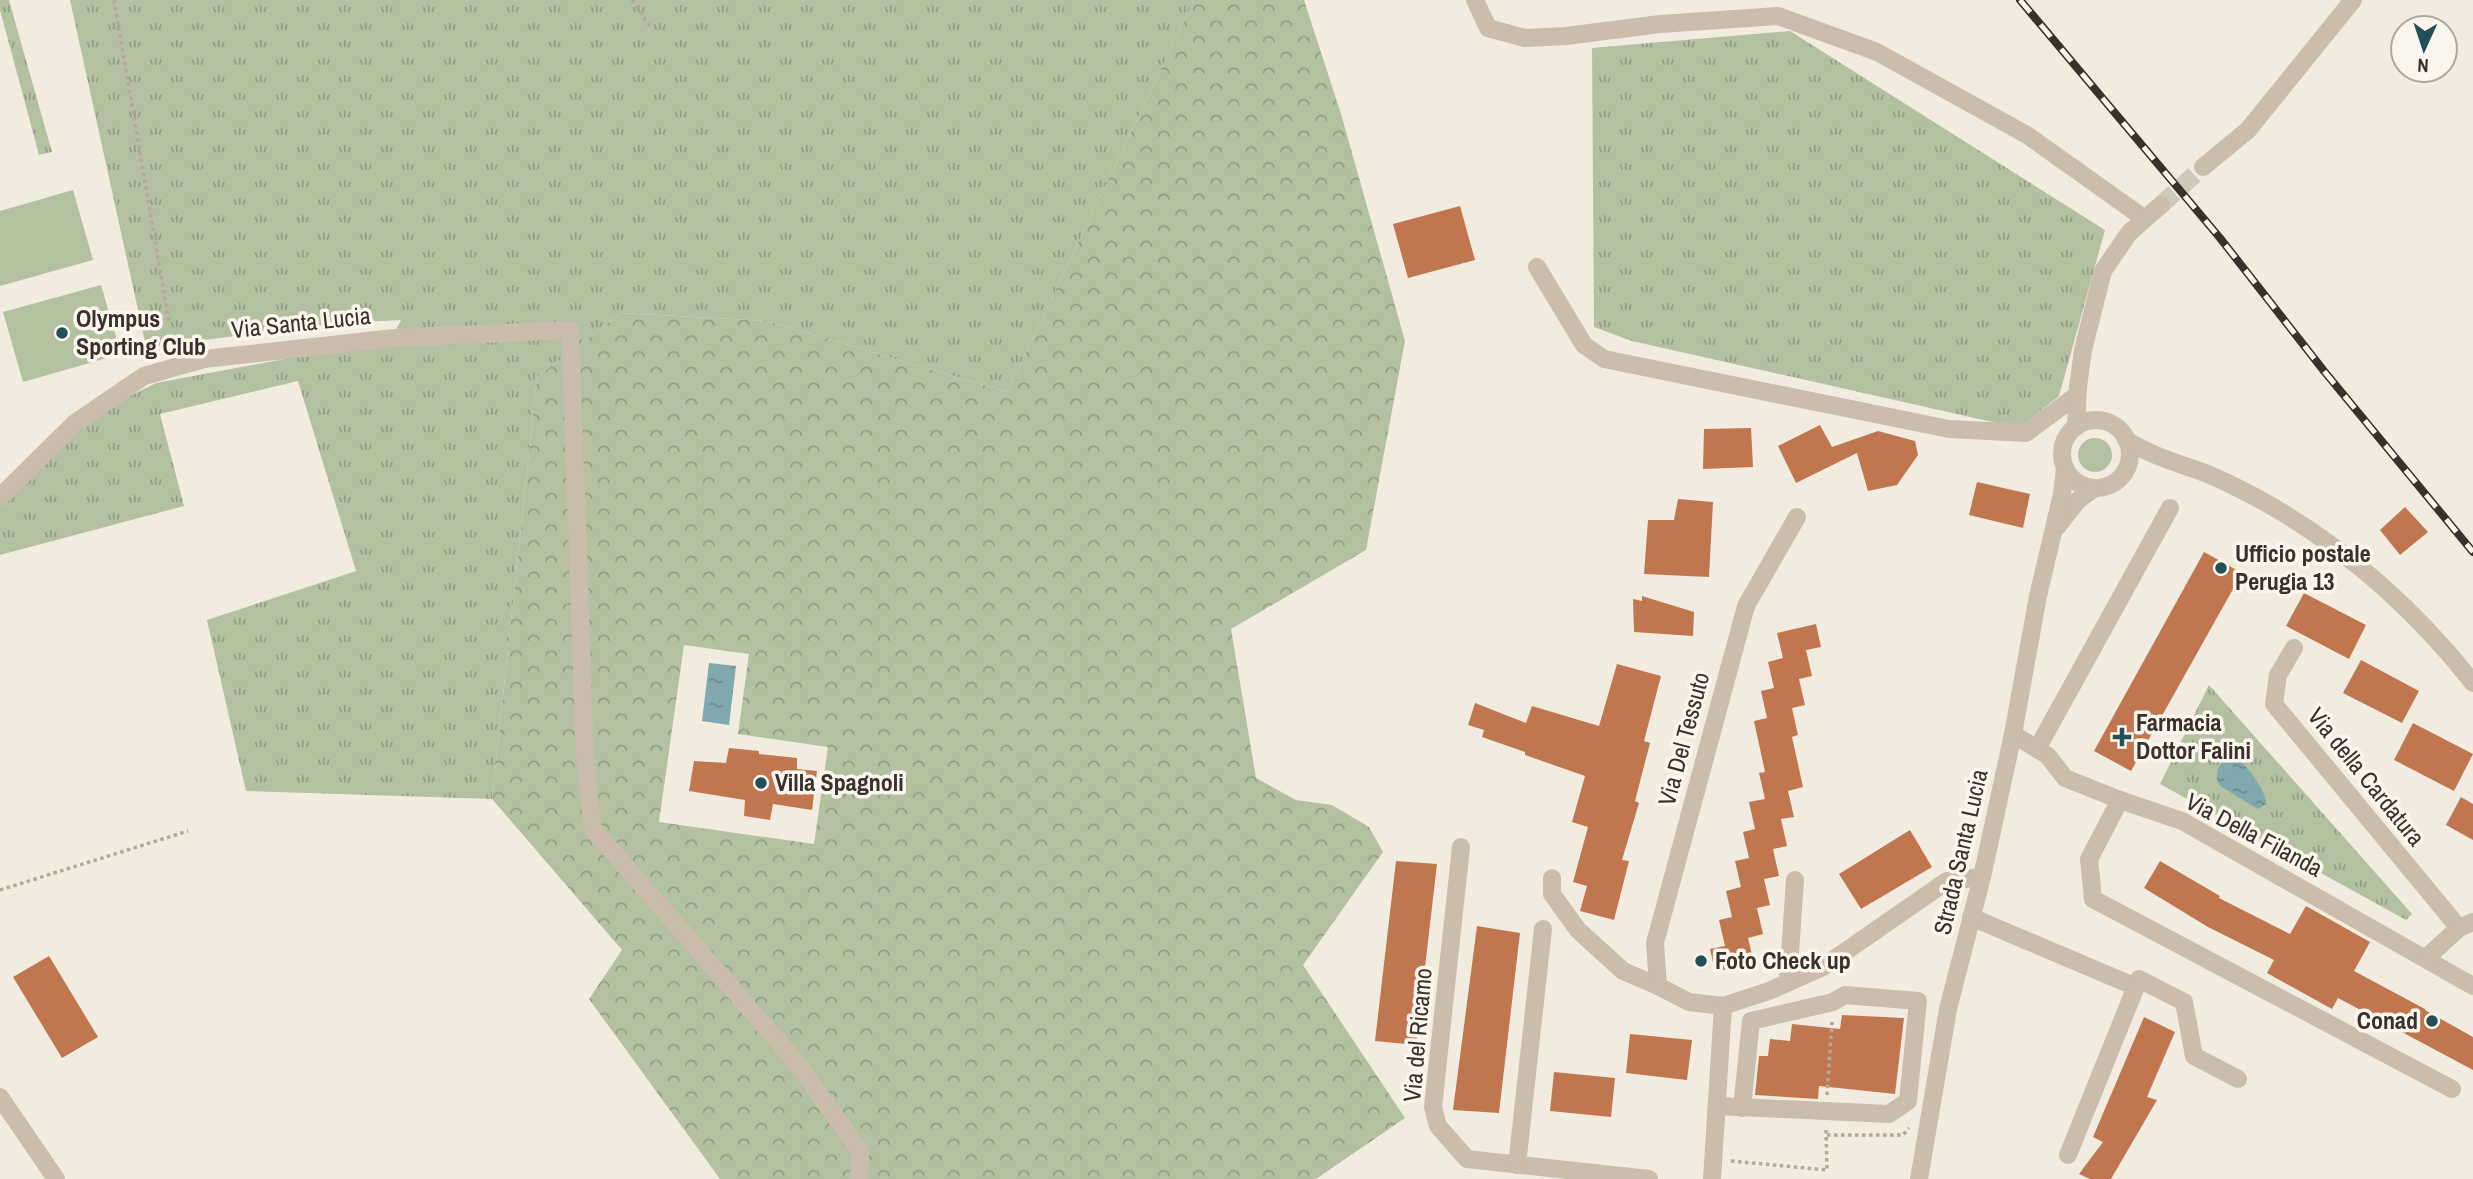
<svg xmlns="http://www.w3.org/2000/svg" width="2473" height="1179" viewBox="0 0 2473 1179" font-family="'Archivo Narrow',sans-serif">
	<defs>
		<pattern id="grass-tufts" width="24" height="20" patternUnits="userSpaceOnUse" patternTransform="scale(1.75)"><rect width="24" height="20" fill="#b3c1a1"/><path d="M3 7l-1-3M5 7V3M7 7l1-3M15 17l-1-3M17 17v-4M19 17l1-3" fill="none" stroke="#939d83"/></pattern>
		<pattern id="forest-crowns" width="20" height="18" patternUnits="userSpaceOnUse" patternTransform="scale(1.75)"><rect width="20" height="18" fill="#b3c1a1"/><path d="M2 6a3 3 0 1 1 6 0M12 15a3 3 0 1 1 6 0" fill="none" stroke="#939d83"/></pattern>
		<pattern id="water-ripples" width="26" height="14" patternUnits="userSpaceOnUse" patternTransform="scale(1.75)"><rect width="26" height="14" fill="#80a8ae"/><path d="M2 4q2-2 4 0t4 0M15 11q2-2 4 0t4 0" fill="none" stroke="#6a898e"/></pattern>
	</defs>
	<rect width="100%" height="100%" fill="#f2ece0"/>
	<g fill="url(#grass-tufts)">
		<path d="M 0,0 L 9,0 L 52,152 L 39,155 L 0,10 Z"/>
		<path d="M 70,0 L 1194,0 L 1007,392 L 767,321 L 621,313 L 537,377 L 492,799 L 246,791 L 207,620 L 356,571 L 298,381 L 160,414 L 184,506 L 0,555 L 0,497 L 75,423 L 156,383 L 391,339 L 401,320 L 340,323 L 164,345 L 147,351 Z"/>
		<path d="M 1790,31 L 2105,230 L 2059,396 L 2019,428 L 1632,341 L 1594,327 L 1592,48 Z"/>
		<path d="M 2209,685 L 2412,914 L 2406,920 L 2160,784 Z"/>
	</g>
	<path fill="url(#forest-crowns)" fill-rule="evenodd" d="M 1194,0 L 1304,0 L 1341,114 L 1405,341 L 1366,550 L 1231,629 L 1256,778 L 1296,800 L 1332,805 L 1369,827 L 1383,852 L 1303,965 L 1405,1118 L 1316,1179 L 720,1179 L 589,999 L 622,950 L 492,799 L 537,377 L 621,313 L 767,321 L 1007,392 ZM 684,645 L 749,654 L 738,734 L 828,747 L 814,844 L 659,822 Z"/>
	<g fill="#b3c1a1">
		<path d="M 73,190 L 93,260 L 0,286 L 0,211 Z"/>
		<path d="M 101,285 L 121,354 L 23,382 L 3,312 Z"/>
		<circle cx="2095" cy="455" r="17"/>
	</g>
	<g fill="url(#water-ripples)">
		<path d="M 709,663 L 736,666 L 729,725 L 702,721 Z"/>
		<path d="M 2234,757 C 2245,761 2268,794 2266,804 L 2258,809 L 2220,786 L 2217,779 C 2217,767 2221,759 2234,757 Z"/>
	</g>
	<g fill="#c07750">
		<path d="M 1460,206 L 1475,260 L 1408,278 L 1393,224 Z"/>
		<path d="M 1820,425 L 1832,447 L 1878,431 L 1915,441 L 1918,455 L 1897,485 L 1868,491 L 1857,453 L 1796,483 L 1778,446 Z"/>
		<path d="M 1751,428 L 1753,467 L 1703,469 L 1704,429 Z"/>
		<path d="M 1977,482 L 2030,494 L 2023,528 L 1969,515 Z"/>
		<path d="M 1678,499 L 1713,502 L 1709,577 L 1644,574 L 1648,520 L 1674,520 Z"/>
		<path d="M 2405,507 L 2428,532 L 2400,555 L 2380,530 Z"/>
		<path d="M 2204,552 L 2242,573 L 2131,771 L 2094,751 Z"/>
		<path d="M 2304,593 L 2366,625 L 2349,659 L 2286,626 Z"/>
		<path d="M 1642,596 L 1694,612 L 1693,636 L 1634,632 L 1633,599 L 1642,601 Z"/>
		<path d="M 1816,624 L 1821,647 L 1806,650 L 1812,676 L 1799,679 L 1805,705 L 1792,708 L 1798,735 L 1792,737 L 1803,787 L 1788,791 L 1794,817 L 1781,819 L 1787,846 L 1773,849 L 1779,876 L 1764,879 L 1770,905 L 1757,908 L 1763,934 L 1748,938 L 1754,963 L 1715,972 L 1710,949 L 1725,946 L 1719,920 L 1732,917 L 1726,891 L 1741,887 L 1735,861 L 1749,858 L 1743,832 L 1755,829 L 1749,802 L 1765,799 L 1759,773 L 1765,772 L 1754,721 L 1767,718 L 1761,691 L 1774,688 L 1768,662 L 1783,658 L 1777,633 Z"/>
		<path d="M 2361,660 L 2419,691 L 2402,723 L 2343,693 Z"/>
		<path d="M 1617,664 L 1661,676 L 1644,741 L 1650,743 L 1635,801 L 1639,803 L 1622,860 L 1629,861 L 1614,920 L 1580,911 L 1587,886 L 1573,882 L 1588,827 L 1572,822 L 1585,776 L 1525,755 L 1525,752 L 1482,737 L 1484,730 L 1468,725 L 1475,703 L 1526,723 L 1532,706 L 1599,726 Z"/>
		<path d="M 2413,723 L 2473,754 L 2454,791 L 2394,760 Z"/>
		<path d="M 729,748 L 759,751 L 759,754 L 797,758 L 797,769 L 817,771 L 812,810 L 773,804 L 770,820 L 744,816 L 745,800 L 689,791 L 694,761 L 726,763 Z"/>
		<path d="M 2461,797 L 2473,804 L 2473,840 L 2446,825 Z"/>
		<path d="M 1910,830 L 1932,867 L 1861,909 L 1839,874 Z"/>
		<path d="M 1396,861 L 1437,864 L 1416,1045 L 1375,1041 Z"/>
		<path d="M 2160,861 L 2220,896 L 2219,898 L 2290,934 L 2306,906 L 2370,942 L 2354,971 L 2425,1009 L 2425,1010 L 2473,1037 L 2473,1070 L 2338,998 L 2332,1009 L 2267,973 L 2274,960 L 2208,927 L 2144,888 Z"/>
		<path d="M 1477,926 L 1520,933 L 1499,1113 L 1453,1110 Z"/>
		<path d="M 49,956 L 98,1037 L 62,1058 L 13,977 Z"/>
		<path d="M 1842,1015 L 1904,1018 L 1895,1094 L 1819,1086 L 1818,1099 L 1755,1095 L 1759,1056 L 1768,1056 L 1770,1039 L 1790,1041 L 1792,1024 L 1840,1029 Z"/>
		<path d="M 2144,1017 L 2175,1032 L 2147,1097 L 2157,1100 L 2111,1179 L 2090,1179 L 2079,1174 L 2103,1142 L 2093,1137 Z"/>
		<path d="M 1630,1034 L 1692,1040 L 1687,1080 L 1626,1073 Z"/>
		<path d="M 1554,1072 L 1615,1078 L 1611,1117 L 1550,1111 Z"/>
	</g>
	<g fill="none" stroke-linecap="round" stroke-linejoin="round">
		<path stroke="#cdc7bc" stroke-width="18" stroke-dasharray="18 9" stroke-linecap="butt" d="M 2161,205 L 2203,167"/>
		<g stroke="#b6a797" stroke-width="3.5" stroke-dasharray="3.5 3.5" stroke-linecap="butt">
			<path d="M 114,0 L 169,322"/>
			<path d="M 632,0 L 652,29"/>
			<path d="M 0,890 L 188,831"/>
			<path d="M 1827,1095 L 1832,1022"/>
			<path d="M 1827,1135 L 1903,1135 L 1909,1128"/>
			<path d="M 1731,1161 L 1827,1170 L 1826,1130"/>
		</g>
		<g stroke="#cabdac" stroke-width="18">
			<path d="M 1475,0 L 1488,28 L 1525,38 L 1566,36 L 1660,24 L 1778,16 L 1877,52 L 2027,135 L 2145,219"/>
			<path d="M 2203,167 L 2248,130 L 2353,0"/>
			<path d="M 1537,267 L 1584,345 L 1604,359 L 1949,429 L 2026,433 L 2077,395"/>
			<circle cx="2096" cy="454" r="34"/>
			<path d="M 2076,427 L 2078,387 L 2083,350 L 2103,271 L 2129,233 L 2161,205"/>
			<path d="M 2126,440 C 2152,456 2178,463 2205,473 C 2223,480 2242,490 2259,499 C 2342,545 2414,608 2473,683"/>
			<path d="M 0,497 L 75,423 L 144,376 L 204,359 L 394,338 L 570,330 L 585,757 L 593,829 L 796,1062 L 860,1151 L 859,1179"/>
			<path d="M 2057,527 L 2078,500 L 2095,488"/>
			<path d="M 2294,648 L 2278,675 L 2274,704 L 2459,928"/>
			<path d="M 2013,734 L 2048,756 L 2065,778 L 2120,800 L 2182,821 L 2473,986"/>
			<path d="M 2037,749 L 2170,508"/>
			<path d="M 2120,800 L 2089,859 L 2093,899 L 2452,1089"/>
			<path d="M 1461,847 L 1433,1107 L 1438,1126 L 1467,1159 L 1649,1179"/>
			<path d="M 1552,878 L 1552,894 L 1578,930 L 1623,971 L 1658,986 L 1689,1002 L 1723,1006 L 1769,991 L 1823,967 L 1947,881 L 1982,877"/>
			<path d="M 1971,917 L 2136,987"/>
			<path d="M 2426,958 L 2459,928 L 2473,922"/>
			<path d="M 1788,982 L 1795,880"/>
			<path d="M 1658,986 L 1655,943 L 1746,606 L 1797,517"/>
			<path d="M 0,1097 L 56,1179"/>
			<path d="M 1717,1106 L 1889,1114 L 1908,1101 L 1918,1001 L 1845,995 L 1833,1002 L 1751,1021 L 1742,1108"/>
			<path d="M 2068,1155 L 2139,979 L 2184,1002 L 2194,1056 L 2238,1079"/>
			<path d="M 1517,1165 L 1543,929"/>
			<path d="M 1712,1179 L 1723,1006"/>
			<path d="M 1919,1179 L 1948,1009 L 1982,877 L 2013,734 L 2038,596 L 2062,494 L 2065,468"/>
		</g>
		<defs>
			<path id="rail" d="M 2020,0 L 2220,238 L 2324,371 L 2473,552"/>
		</defs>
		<use href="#rail" stroke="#39312b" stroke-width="8"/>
		<use href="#rail" stroke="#faf5ed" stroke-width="5" stroke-dasharray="16" stroke-linecap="butt"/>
	</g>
	<g fill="#224f58" stroke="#faf5ed" stroke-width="2.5">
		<circle cx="62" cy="333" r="7"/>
		<circle cx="2221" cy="568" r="7"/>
		<path d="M2118.5 726.5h7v7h7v7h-7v7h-7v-7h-7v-7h7z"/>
		<circle cx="761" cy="783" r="7"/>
		<circle cx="1701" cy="961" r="7"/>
		<circle cx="2432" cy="1021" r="7"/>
	</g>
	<g text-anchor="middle" stroke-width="7" stroke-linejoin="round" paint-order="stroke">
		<g font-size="24" font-weight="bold" fill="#39312b" stroke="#faf5ed" text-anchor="start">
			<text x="76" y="327">Olympus<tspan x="76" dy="28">Sporting Club</tspan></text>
			<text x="2235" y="562">Ufficio postale<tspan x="2235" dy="28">Perugia 13</tspan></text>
			<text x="2136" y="731">Farmacia<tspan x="2136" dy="28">Dottor Falini</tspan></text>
			<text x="775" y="791">Villa Spagnoli</text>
			<text x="1715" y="969">Foto Check up</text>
			<text x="2418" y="1029" text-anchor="end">Conad</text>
		</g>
		<g font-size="24" fill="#39312b" stroke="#faf5ed">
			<text transform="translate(301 323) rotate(-6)" y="8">Via Santa Lucia</text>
			<text transform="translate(1684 739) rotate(-75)" y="8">Via Del Tessuto</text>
			<text transform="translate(2366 777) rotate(51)" y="8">Via della Cardatura</text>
			<text transform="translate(2254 835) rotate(28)" y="8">Via Della Filanda</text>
			<text transform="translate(1961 852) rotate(-77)" y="8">Strada Santa Lucia</text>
			<text transform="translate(1418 1035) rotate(-85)" y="8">Via del Ricamo</text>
		</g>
	</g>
	<g transform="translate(2424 49) rotate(183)"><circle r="33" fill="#faf5ed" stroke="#ada79f" stroke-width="2"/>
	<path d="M0-5L12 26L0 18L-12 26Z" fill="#224f58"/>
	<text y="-10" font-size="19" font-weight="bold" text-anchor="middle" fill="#39312b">N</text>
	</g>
</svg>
